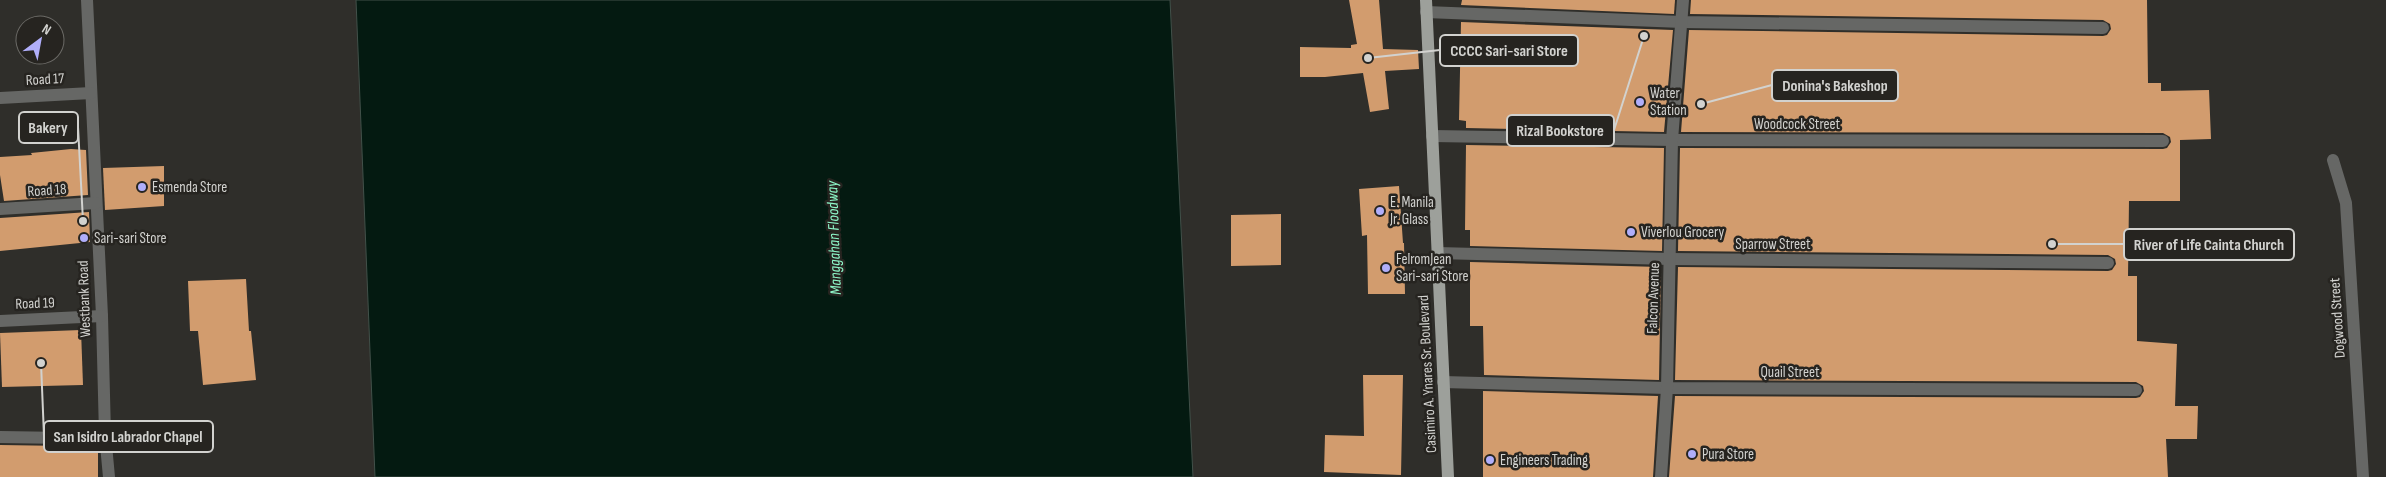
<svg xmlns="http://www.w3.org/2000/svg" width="2386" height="477" viewBox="0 0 2386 477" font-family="'Sofia Sans Condensed',sans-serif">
	<rect width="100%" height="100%" fill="#2f2e2a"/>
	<path fill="#041a11" stroke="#42514a" d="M 356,0 L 1170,0 L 1193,477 L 375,477 Z"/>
	<g fill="#d29c6e">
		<path d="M 1349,0 L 1379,0 L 1383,49 L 1418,50 L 1419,69 L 1385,71 L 1389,109 L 1370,112 L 1363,73 L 1325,77 L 1300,77 L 1300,47 L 1351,48 L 1351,45 L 1357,44 Z"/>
		<path d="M 1462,0 L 1675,0 L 1674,14 L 1461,5 Z"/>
		<path d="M 1691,0 L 2147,0 L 2148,83 L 2161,83 L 2161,91 L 2209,90 L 2211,139 L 2180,140 L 2180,201 L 2129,201 L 2128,276 L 2137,276 L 2137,341 L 2177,344 L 2175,406 L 2198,406 L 2197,439 L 2166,439 L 2168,477 L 1669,477 L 1675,396 L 2136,398 L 2140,397 L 2144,391 L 2143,386 L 2136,382 L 1675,380 L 1678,267 L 2108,271 L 2112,270 L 2116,264 L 2115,259 L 2108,255 L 1678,251 L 1680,148 L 2163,149 L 2167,148 L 2171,142 L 2170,137 L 2163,133 L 1681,132 L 1689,30 L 2103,36 L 2107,35 L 2111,29 L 2110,24 L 2103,20 L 1690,14 Z"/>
		<path d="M 1461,22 L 1673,30 L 1664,132 L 1466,128 L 1466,121 L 1459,120 Z"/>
		<path d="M 1466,145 L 1664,148 L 1662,251 L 1470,246 L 1470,230 L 1465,230 Z"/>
		<path d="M 71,149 L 86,150 L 88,195 L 4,201 L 0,175 L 0,157 L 32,155 L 31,153 Z"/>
		<path d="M 164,166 L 164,206 L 105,210 L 103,168 Z"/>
		<path d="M 1399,186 L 1403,243 L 1404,243 L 1405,294 L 1368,294 L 1367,235 L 1362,236 L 1359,189 Z"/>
		<path d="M 89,212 L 90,242 L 0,251 L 0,218 Z"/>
		<path d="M 1281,214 L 1281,265 L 1231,266 L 1231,215 Z"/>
		<path d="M 1470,262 L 1661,267 L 1659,380 L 1484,375 L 1483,326 L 1470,326 Z"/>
		<path d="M 246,279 L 249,331 L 251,331 L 256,380 L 203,385 L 198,331 L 190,331 L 188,281 Z"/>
		<path d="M 81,330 L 83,385 L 2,387 L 0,333 Z"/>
		<path d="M 1363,375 L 1403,375 L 1401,475 L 1324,472 L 1325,435 L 1364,436 Z"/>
		<path d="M 1483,391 L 1658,396 L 1653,477 L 1483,477 Z"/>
		<path d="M 98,443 L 98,477 L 0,477 L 0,445 L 66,446 Z"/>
	</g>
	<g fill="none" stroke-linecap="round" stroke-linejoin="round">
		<g stroke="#666765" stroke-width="12">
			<path d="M 87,0 L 102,316 L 105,434 L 109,477"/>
			<path d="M 1426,12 L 1682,22 L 2103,28"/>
			<path d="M 0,98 L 91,93"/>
			<path d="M 1432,136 L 1672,140 L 2163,141"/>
			<path d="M 2333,160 L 2346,203 L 2363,477"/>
			<path d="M 0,209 L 96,203"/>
			<path d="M 1437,253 L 1671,259 L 2108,263"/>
			<path d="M 0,321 L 102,316"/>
			<path d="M 1443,382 L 1667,388 L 2136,390"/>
			<path d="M 0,437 L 66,438 L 105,434"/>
			<path d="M 1661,477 L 1667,388 L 1672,140 L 1683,0"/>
		</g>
		<path stroke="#9da09b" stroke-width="12" d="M 1426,0 L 1448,477"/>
	</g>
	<g fill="#b0aefa" stroke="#262420" stroke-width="2">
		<circle cx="1640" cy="102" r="5"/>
		<circle cx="142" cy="187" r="5"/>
		<circle cx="1380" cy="211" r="5"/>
		<circle cx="1631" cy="232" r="5"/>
		<circle cx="84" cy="238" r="5"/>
		<circle cx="1386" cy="268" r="5"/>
		<circle cx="1692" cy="454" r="5"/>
		<circle cx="1490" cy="460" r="5"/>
	</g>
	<g text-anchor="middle" stroke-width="5" stroke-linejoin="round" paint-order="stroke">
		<g font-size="15" fill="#d2d2cf" stroke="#262420">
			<text transform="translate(45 79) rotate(-3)" y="5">Road 17</text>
			<text x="1797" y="129">Woodcock Street</text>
			<text transform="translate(47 190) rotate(-4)" y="5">Road 18</text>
			<text x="1773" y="249">Sparrow Street</text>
			<text transform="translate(1653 298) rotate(-88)" y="5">Falcon Avenue</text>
			<text transform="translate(84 299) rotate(-92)" y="5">Westbank Road</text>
			<text transform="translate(35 303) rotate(-2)" y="5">Road 19</text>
			<text transform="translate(2337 318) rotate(-94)" y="5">Dogwood Street</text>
			<text x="1790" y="377">Quail Street</text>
			<text transform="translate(1427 374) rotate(-93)" y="5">Casimiro A. Ynares Sr. Boulevard</text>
		</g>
		<g font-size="15" fill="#d2d2cf" stroke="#262420" text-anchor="start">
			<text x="1650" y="98">Water<tspan x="1650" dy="17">Station</tspan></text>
			<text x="152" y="192">Esmenda Store</text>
			<text x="1390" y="207">E. Manila<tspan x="1390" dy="17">Jr. Glass</tspan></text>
			<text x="1641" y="237">Viverlou Grocery</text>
			<text x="94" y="243">Sari-sari Store</text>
			<text x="1396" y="264">FelromJean<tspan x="1396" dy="17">Sari-sari Store</tspan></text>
			<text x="1702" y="459">Pura Store</text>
			<text x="1500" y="465">Engineers Trading</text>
		</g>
		<g font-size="16" font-style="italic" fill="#8ef7c9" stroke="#262420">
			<text transform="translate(833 238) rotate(-92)" y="6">Manggahan Floodway</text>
		</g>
	</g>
	<path fill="none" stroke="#d2d2cf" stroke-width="2" d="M1368 58L1440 50M1701 104L1772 85M83 221L78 127M1644 36L1614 130M2052 244L2124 244M41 363L44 436"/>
	<g fill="#d2d2cf" stroke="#262420" stroke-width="2">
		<circle cx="1368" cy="58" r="5"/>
		<circle cx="1701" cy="104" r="5"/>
		<circle cx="83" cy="221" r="5"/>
		<circle cx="1644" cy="36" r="5"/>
		<circle cx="2052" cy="244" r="5"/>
		<circle cx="41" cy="363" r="5"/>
	</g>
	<g fill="#262420" stroke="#d2d2cf" stroke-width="2">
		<rect x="1440" y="35" width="138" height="31" rx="5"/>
		<rect x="1772" y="70" width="126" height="31" rx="5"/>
		<rect x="19" y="112" width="59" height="31" rx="5"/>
		<rect x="1507" y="115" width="107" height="31" rx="5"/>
		<rect x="2124" y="229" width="170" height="31" rx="5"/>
		<rect x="44" y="421" width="169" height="31" rx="5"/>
	</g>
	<g font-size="16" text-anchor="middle" font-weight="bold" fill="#d2d2cf">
		<text x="1509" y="56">CCCC Sari-sari Store</text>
		<text x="1835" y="91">Donina's Bakeshop</text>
		<text x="48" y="133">Bakery</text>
		<text x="1560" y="136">Rizal Bookstore</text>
		<text x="2209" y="250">River of Life Cainta Church</text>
		<text x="128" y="442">San Isidro Labrador Chapel</text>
	</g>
	<g transform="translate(40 40) rotate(32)"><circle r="24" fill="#262420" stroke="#6b6a66"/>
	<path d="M0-4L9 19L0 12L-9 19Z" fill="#b0aefa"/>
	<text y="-8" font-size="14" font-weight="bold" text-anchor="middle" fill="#d2d2cf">N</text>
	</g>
</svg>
